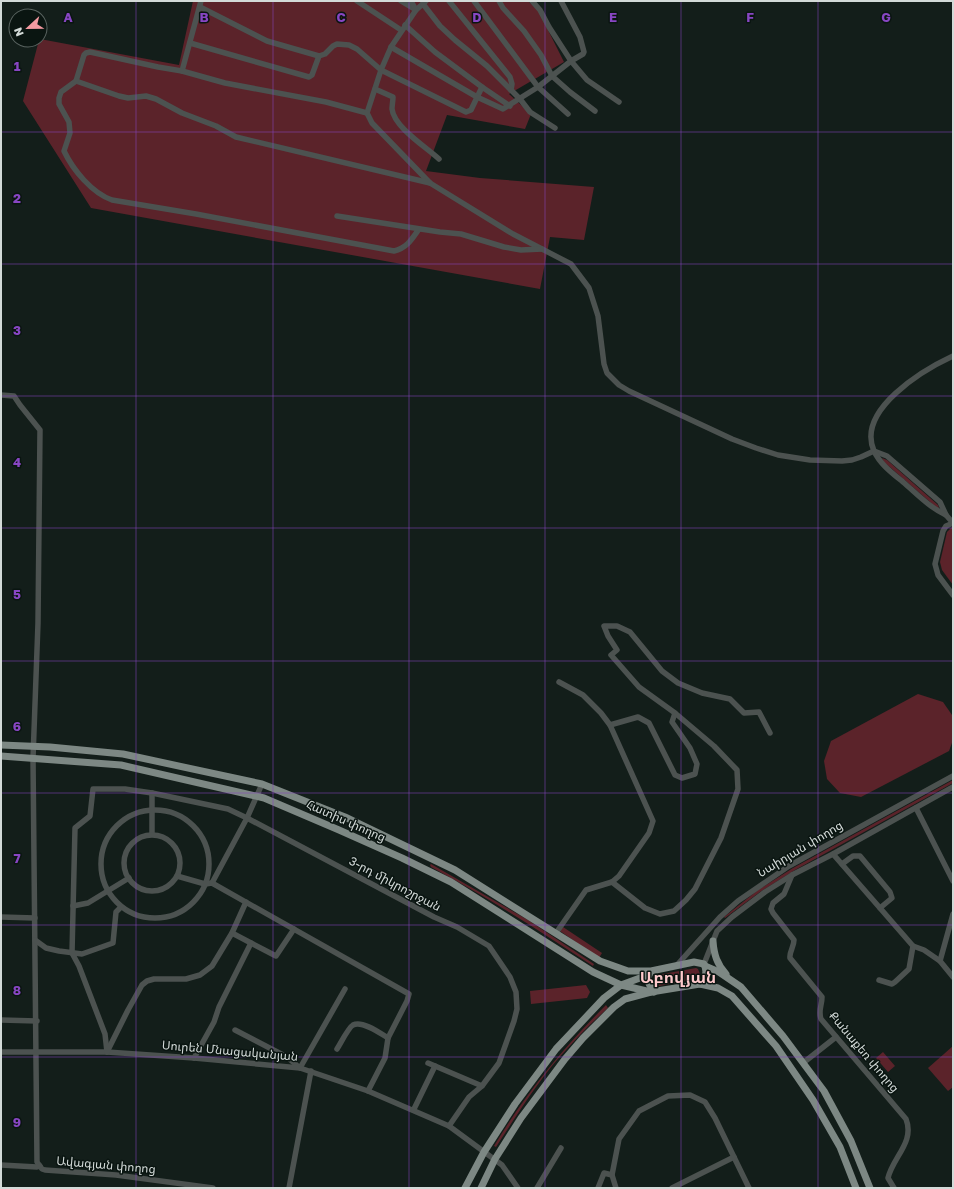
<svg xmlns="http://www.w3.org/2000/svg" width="954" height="1189" viewBox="0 0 954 1189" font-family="'Golos Text','Noto Sans Armenian',sans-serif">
	<rect width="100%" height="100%" fill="#131e1a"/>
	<g fill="#5b232a">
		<path d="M 193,1 L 528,1 L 538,10 L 564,62 L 509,94 L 531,114 L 525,129 L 447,115 L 426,171 L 480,178 L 594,187 L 584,240 L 550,237 L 540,289 L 91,208 L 23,101 L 39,40 L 40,39 L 179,65 Z"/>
		<path d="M 882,458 L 887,460 L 938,505 L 939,508 L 937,508 L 884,462 Z"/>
		<path d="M 953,526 L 953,585 L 942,570 L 940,562 L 947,532 Z"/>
		<path d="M 918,694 L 943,702 L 952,715 L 953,740 L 949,751 L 861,797 L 840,793 L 827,779 L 824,761 L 831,741 Z"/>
		<path d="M 953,780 L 953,783 L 795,870 L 760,892 L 725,918 L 724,917 L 758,890 L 793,868 Z"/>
		<path d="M 431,864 L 528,920 L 594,964 L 593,966 C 540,931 487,897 431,867 L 430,865 Z"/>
		<path d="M 563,927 L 602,953 L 599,958 L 560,931 Z"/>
		<path d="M 696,968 L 698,969 L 700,974 L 697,979 L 659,986 L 654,982 L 654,979 L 657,975 Z"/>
		<path d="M 586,985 L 590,992 L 587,998 L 531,1004 L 530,991 Z"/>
		<path d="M 606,1005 L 608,1008 C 590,1024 573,1042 557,1060 C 534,1087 515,1118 496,1147 L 494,1146 C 526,1093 562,1049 606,1005 Z"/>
		<path d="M 953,1046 L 953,1087 L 948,1091 L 928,1068 Z"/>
		<path d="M 883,1052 L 895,1066 L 888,1072 L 876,1058 Z"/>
	</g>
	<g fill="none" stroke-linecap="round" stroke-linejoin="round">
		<g stroke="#4c5250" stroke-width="5.5">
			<path d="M 357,1 L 401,30"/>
			<path d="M 401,1 L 416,10 L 426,1"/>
			<path d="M 411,1 L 416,10 L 391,47 L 381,70 L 367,113 L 372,123 L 430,183 L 513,234 L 571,264 L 589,288 L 598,316 L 604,364 L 607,373 L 619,385 L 629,391 L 732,439 L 756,448 L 778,455 L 810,460 L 842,461 L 852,460 L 861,457 L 874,451 L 887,456 L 940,502 L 946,515 L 953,523"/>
			<path d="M 449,1 L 510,77 L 512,84 L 511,90"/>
			<path d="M 474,1 L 538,87 L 568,114"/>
			<path d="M 499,1 L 503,8 L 524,31 L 541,55 L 552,76 L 570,92 L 595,111"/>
			<path d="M 561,1 L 580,37 L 584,52 L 583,54 L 571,61 L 587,80 L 619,102"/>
			<path d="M 423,4 L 440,26 L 455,40 L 487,66 L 520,99 L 530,112 L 555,128"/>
			<path d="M 200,7 L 267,41 L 319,56"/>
			<path d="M 405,25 L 435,52 L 482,87"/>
			<path d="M 190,43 L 309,77 L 312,75 L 319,56 L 325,54 L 333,46 L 337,44 L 349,45 L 357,49 L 381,70 L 466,112 L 471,110 L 482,87 L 510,106"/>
			<path d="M 391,47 L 477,97 L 503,109 L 538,87 L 571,61 L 549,27 L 540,10 L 532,1"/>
			<path d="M 182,71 L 201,1"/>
			<path d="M 76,81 L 119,96 L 128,98 L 146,96 L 156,99 L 182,113 L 216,126 L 236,137 L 430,183"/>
			<path d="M 375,89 L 393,97 C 393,101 392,105 392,109 C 394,127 426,147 439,159"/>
			<path d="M 367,113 L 326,102 L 225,83 L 182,71 L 158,67 L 90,52 L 86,53 L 84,55 L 76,81 L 61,92 L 59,98 L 59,104 L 69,122 L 70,133 L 64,151 C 73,170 92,193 112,200 L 196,214 L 394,251 C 407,248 412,239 419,229"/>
			<path d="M 337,216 L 440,232 L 461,234 L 504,247 L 521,250 L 542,249"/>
			<path d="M 1,395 L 14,396 L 20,405 L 40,430 L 38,623 L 33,758 L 37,1162 L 42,1169 L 45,1170 L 116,1175 L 213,1188"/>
			<path d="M 946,515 C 929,507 917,494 903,482 C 892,473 880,464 874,451 C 856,410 923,370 953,356"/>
			<path d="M 953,523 L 946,526 L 943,531 L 935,564 L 938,575 L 953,595"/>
			<path d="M 610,725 L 638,717 L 649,723 L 675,775 L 682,778 L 695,774 L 697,764 L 690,748 L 672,722 L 675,713"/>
			<path d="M 916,808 L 953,881"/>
			<circle cx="155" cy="864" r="54"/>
			<path d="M 152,834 L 152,793"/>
			<circle cx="152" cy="863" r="28"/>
			<path d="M 833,854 L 913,946 L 909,969 L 895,982 L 892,984 L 879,980"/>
			<path d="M 842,864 L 853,856 L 860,856 L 890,892 L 892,898 L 880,908"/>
			<path d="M 792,875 L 784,894 L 773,903 L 771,909 L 773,913 L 794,940 C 794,947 789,952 790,958 L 822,997 C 822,1006 818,1010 821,1019 L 906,1119 C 915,1142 893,1157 888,1178 L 894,1188"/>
			<path d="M 177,876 L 205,884 L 212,883 L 409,994 L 407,1001 L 388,1038"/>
			<path d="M 612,882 L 645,908 L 660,914 L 674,911 L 686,900 L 695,889 L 721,838 L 738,789 L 737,770 L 714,746 L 675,713 L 639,687 L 611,655 L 617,650 L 608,636 L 604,626 L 617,626 L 630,632 L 662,671 L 678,683 L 702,693 L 730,699 L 744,713 L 759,712 L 770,733"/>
			<path d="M 212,883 L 247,818 L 262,784"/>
			<path d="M 73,906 L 88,903 L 129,878"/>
			<path d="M 953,914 L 940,961 L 953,977"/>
			<path d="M 1,917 L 35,918"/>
			<path d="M 556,933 L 586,890 L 612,882 L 619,876 L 649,833 L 653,821 L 610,725 L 601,713 L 583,695 L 559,682"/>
			<path d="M 35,940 L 46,948 L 59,951 L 82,954 L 113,943 L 116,912 L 121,907"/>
			<path d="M 251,943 L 276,956 L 294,929"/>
			<path d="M 913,946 L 924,950 L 940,961"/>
			<path d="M 704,964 L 717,931 L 732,917 L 765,892 L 792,875 L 833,854 L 953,787"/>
			<path d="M 677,965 L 720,917 L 738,901 L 789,866 L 953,776"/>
			<path d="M 1,1020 L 37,1021"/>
			<path d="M 235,1030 L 287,1057 L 300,1068 L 345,989"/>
			<path d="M 337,1049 C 341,1043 348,1028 353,1025 C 362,1020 380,1033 388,1038 L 385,1058 L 368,1091"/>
			<path d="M 1,1052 L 107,1052 L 194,1058 L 300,1068 L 368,1091 L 449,1126 L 502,1165 L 518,1188"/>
			<path d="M 107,1052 L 105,1034 L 79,966 L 72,953 L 75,828 L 90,816 L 93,789 L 125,789 L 152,793 L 228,809 L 247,818 L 434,917 L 457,927 L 489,946 L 510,977 L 516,992 L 517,1009 L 514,1021 L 499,1063 L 482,1086 L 469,1097 L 449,1126"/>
			<path d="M 107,1052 L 128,1010 L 142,985 L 147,981 L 154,979 L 186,979 L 200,975 L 212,966 L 232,933 L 246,902"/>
			<path d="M 194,1058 L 214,1022 L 219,1007 L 251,943 L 232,933"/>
			<path d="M 428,1063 L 482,1086"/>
			<path d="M 803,1063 L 836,1037"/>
			<path d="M 414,1109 L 435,1066"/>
			<path d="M 1,1165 L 37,1167 L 40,1166"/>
			<path d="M 289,1188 L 311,1071"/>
			<path d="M 537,1188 L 561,1148"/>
			<path d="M 598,1188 L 604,1173 L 612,1175"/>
			<path d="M 616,1188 L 612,1175 L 619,1139 L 639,1111 L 668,1096 L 690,1095 L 705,1102 L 715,1118 L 749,1188"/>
			<path d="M 672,1188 L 734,1157"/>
		</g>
		<g stroke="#7d8884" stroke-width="7">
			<path d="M 1,745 L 50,747 L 123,754 L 262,784 L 345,817 L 455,870 L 600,961 L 628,971 L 651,971 L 694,962 L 704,964 C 708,972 706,978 700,984 L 651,992 L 625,999 L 614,1007 L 583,1038 L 565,1059 L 521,1118 L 495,1159 L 481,1188"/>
			<path d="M 1,756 L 121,765 L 264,798 L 339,830 L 402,858 L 451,882 L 593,972 L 621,985 L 651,992"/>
			<path d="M 713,941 C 714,955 717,964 726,974"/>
			<path d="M 705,966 L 719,972 L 741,987 L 783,1036 L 824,1091 L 851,1141 L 870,1188"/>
			<path d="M 650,973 C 645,980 650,986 654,992"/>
			<path d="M 700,984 L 718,988 L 732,996 L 776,1046 L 813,1100 L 840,1147 L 856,1188"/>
			<path d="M 465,1188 L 484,1152 L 515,1104 L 556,1049 L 604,998 L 621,985 L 648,975"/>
		</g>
	</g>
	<path fill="none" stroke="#8846c3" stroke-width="1" stroke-opacity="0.55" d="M 136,1 L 136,1188M 273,1 L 273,1188M 409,1 L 409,1188M 545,1 L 545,1188M 681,1 L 681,1188M 818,1 L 818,1188M 1,132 L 953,132M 1,264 L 953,264M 1,396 L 953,396M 1,528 L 953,528M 1,661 L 953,661M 1,793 L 953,793M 1,925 L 953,925M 1,1057 L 953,1057"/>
	<g text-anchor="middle" stroke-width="3" stroke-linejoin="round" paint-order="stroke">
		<g font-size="12" fill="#d3dad8" stroke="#0a1511">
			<text transform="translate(346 821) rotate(24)" y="4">Հատիս փողոց</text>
			<text transform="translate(800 849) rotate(-31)" y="4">Նաիրյան փողոց</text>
			<text transform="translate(395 884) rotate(28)" y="4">3-րդ միկրոշրջան</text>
			<text transform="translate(230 1051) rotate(5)" y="4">Սուրեն Մնացականյան</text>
			<text transform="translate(864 1052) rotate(50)" y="4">Քանաքեռ փողոց</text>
			<text transform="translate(106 1165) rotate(5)" y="4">Ավագյան փողոց</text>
		</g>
		<g font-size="16" font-weight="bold" fill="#fdc9cb" stroke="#0a1511">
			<text x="678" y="983">Աբովյան</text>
		</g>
	</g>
	<g font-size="13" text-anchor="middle" font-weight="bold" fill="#8846c3" stroke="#0a1511" stroke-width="3" stroke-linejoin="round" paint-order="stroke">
		<text x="68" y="22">A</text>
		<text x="204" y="22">B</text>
		<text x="341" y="22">C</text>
		<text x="477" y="22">D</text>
		<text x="613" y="22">E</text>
		<text x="750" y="22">F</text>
		<text x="886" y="22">G</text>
		<text x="17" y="71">1</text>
		<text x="17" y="203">2</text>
		<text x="17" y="335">3</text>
		<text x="17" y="467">4</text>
		<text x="17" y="599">5</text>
		<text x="17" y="731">6</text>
		<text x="17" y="863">7</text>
		<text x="17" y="995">8</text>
		<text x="17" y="1127">9</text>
	</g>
	<rect width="954" height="1189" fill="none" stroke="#d3dad8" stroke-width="4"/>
	<g transform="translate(28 28) rotate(248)"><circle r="19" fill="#0a1511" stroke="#5a6461"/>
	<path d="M0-3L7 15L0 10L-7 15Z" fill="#f49aa1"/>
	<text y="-6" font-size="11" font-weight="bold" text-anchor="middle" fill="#d3dad8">N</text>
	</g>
</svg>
